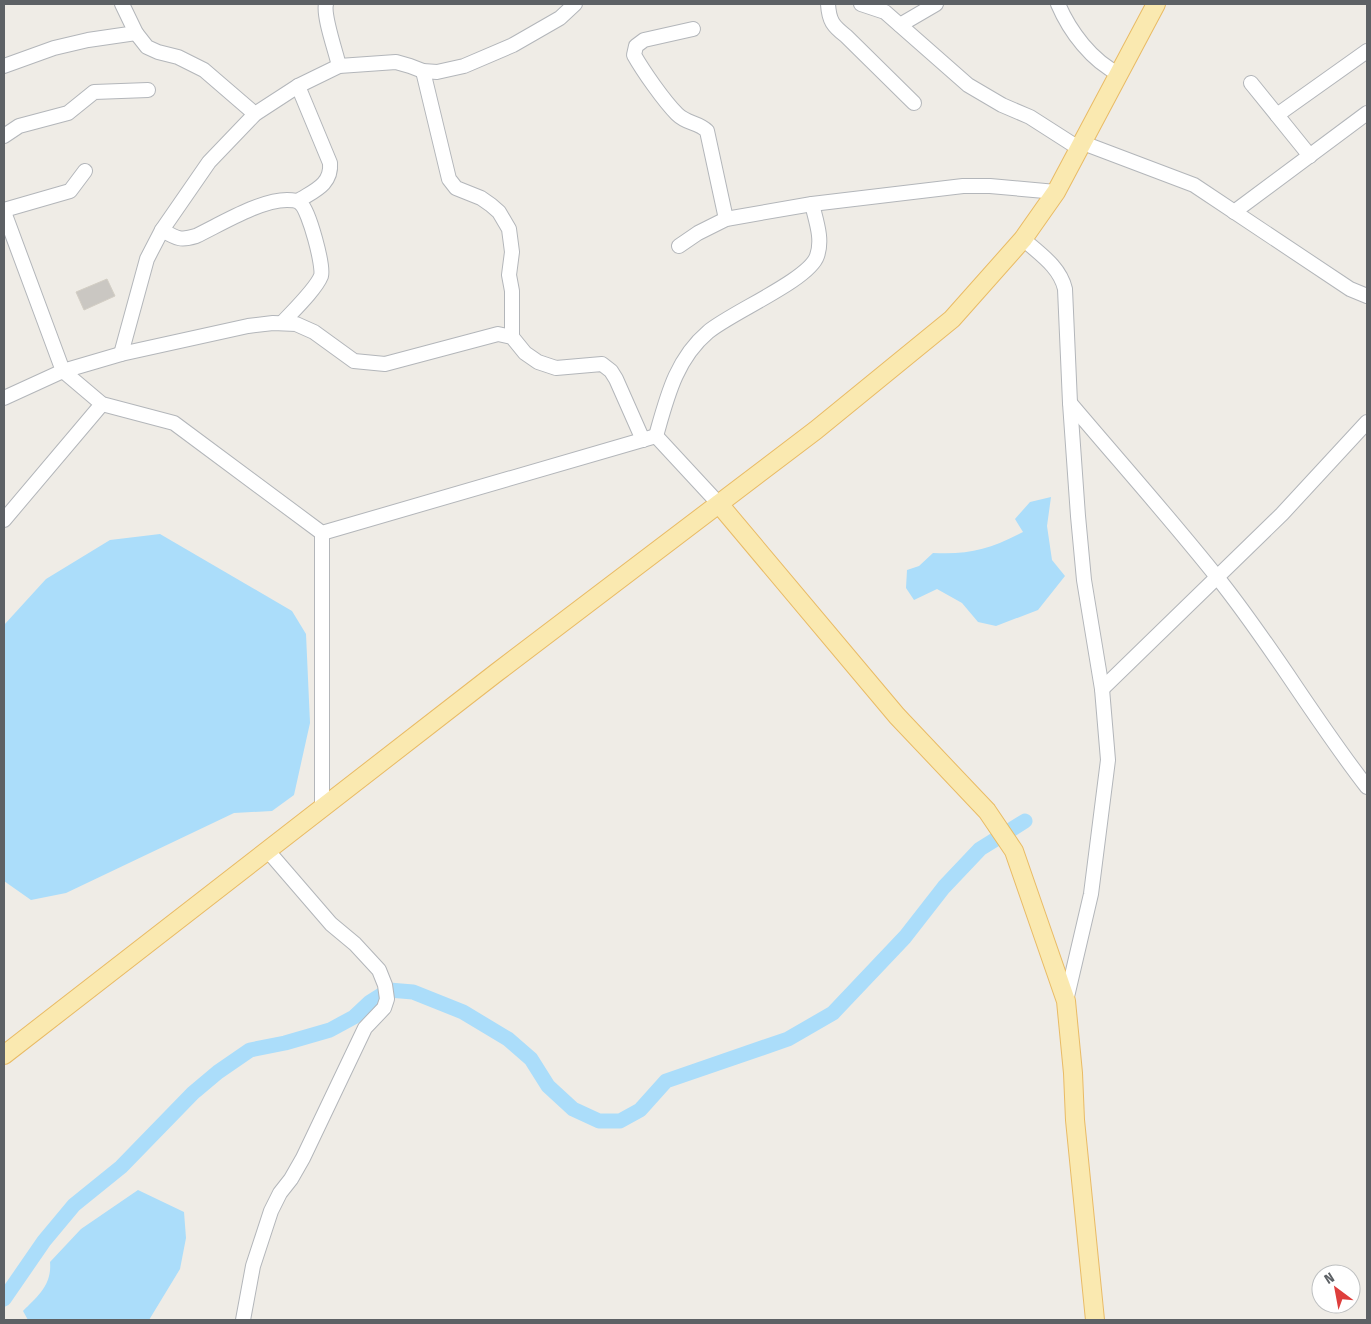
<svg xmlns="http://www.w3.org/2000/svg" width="1371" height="1324" viewBox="0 0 1371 1324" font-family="'Fira Sans Condensed',sans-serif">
	<rect width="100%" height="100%" fill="#efece6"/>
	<g fill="#abddfa">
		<path d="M 1051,497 L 1047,526 L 1052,560 L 1065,576 L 1038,610 L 996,626 L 978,622 L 962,603 L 937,589 L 914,600 L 906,588 L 907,570 L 919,566 L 933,553 C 969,555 991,549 1023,532 L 1015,519 L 1030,502 Z"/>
		<path d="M 160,534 L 292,611 L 306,634 L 310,723 L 294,795 L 272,811 L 234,813 L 66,893 L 31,900 L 4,881 L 4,625 L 46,579 L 110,540 Z"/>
		<path d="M 138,1190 L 184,1212 L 186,1238 L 180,1269 L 149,1320 L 28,1320 L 23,1311 C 38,1296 52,1285 50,1262 L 81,1229 Z"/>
	</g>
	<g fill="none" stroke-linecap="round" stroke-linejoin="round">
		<path stroke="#abddfa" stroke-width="15" d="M 4,1299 L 44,1241 L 74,1205 L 121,1167 L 193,1093 L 218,1072 L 250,1050 L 285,1043 L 330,1030 L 354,1017 L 370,1002 L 389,990 L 413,992 L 463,1012 L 508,1039 L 531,1059 L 548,1086 L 573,1109 L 599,1121 L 620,1121 L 640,1110 L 666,1081 L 788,1039 L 833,1013 L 905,937 L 944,887 L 980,849 L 1025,821"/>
	</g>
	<path fill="#cac7c2" stroke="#d3cec4" d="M 107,279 L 115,296 L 84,310 L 76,292 Z"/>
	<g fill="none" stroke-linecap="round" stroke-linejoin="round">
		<defs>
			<g id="minor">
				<path d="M 122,4 L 136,33 L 147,47 L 158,52 L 178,57 L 204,70 L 255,114"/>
				<path d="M 326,4 C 323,16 336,52 339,66"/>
				<path d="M 828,4 C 829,21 833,26 846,36 L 914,103"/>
				<path d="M 861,4 L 885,12 L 968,85 L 1002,105 L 1030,117 L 1080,149"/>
				<path d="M 1058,4 C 1070,32 1092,61 1119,74"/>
				<path d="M 900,25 L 936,4"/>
				<path d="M 693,29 L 644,40 L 636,46 L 634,55 C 643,71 664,101 677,114 C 687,124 698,122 707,131 L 726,219"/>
				<path d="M 4,66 L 54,48 L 88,40 L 136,33"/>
				<path d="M 423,71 L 449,179 L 456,188 L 481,198 L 491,205 L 499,212 L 509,229 L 512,252 L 509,275 L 512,291 L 512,337"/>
				<path d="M 1251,83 L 1310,156"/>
				<path d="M 1277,115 L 1367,51"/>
				<path d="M 4,136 L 19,126 L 68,113 L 94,92 L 148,90"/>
				<path d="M 1083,143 L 1194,185 L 1350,289 L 1367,296"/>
				<path d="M 298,201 C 313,191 332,185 330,163 L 298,86"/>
				<path d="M 4,210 L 70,191 L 85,171"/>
				<path d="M 4,212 L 63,371 L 121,354 L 248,326 L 273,323 L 296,324 L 314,332 L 354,361 L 385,364 L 498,334 L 512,337 L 525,353 L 538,362 L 556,368 L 602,364 L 611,371 L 616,379 L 643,440"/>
				<path d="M 1234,212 L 1367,113"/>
				<path d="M 162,230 C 176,238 180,241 196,236 C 221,224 260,200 287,200 C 292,200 298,200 301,204 C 309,211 324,266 321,276 C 316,289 292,312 282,323"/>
				<path d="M 1023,239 C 1040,254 1060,267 1065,289 L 1070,403 L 1078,516 L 1084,580 L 1102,689 L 1108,760 L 1091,894 L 1066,1001"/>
				<path d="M 679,246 L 698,233 L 726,219 L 812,204 L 963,186 L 990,186 L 1056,192"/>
				<path d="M 121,354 L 147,259 L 162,230 L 209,162 L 255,114 L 298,86 L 339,66 L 396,62 L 410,66 L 423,71 L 437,72 L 464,66 L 513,45 L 560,18 L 575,4"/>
				<path d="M 4,398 L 63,371 L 102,404 L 174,423 L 322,533 L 656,436 L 719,504"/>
				<path d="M 1070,403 C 1119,461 1170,518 1217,577 C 1271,644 1314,719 1367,787"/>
				<path d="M 656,436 C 667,397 676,359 708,332 C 730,313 809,280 817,256 C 823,239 816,221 812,204"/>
				<path d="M 4,520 L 102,404"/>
				<path d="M 322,533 L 322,809"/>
				<path d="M 1102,689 L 1282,514 L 1367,422"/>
				<path d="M 243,1320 L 253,1266 L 271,1211 L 280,1193 L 291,1179 L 303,1158 L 365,1028 L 384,1008 L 387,999 L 385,985 L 379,970 L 355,944 L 331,924 L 268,851"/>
			</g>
			<g id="major">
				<path d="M 719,504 L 897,716 L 987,811 L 1014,851 L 1066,1001 L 1073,1073 L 1075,1120 L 1095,1320"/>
				<path d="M 4,1055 L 496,673 L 816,430 L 952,319 L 1023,239 L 1056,192 L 1156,4"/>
			</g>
		</defs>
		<use href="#minor" stroke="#b3b6ba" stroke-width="16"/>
		<use href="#major" stroke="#e9bb65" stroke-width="20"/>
		<use href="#minor" stroke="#fff" stroke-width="14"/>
		<use href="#major" stroke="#fae9b0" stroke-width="18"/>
	</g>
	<rect width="1371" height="1324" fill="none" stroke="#5d6165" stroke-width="10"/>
	<g transform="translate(1336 1289) rotate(328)"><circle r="24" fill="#ffffff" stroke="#bec0c1"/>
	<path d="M0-4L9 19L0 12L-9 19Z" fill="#de3e3c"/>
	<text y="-8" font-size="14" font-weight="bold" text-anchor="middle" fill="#5d6165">N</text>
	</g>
</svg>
